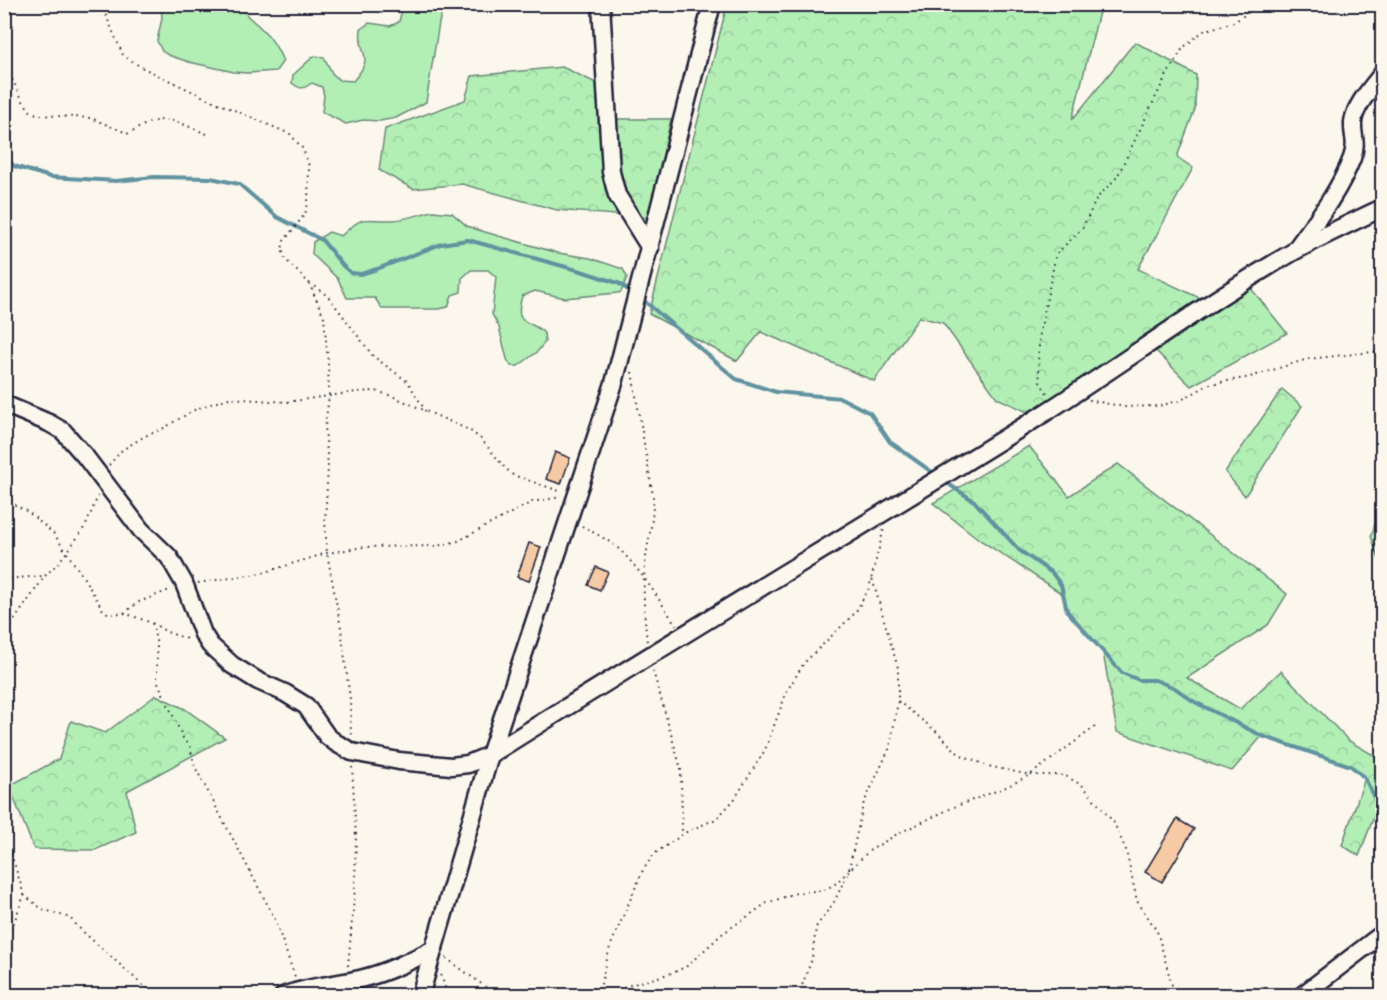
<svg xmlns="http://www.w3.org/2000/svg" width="1387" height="1000" viewBox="0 0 1387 1000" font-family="Kalam,sans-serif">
	<defs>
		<pattern id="forest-crowns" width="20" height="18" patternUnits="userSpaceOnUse" patternTransform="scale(1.5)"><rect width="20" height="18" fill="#b2efb5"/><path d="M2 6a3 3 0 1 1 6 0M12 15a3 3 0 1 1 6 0" fill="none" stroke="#99cd9d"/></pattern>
	</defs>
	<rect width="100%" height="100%" fill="#fbf7ec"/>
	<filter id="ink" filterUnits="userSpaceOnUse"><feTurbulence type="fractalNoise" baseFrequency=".0167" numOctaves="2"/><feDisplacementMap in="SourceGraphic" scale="12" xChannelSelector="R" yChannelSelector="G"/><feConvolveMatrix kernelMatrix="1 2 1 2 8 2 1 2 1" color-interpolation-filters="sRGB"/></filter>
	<g filter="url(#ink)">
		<g fill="#b2efb5" stroke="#6a8878" stroke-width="1.5">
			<path d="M 161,5 L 239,5 C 244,15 254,21 262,29 C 272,38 278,49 283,61 L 276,71 L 247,73 L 234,72 L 189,62 L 168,55 L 162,51 L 157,41 L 162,18 Z"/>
			<path d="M 403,5 L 444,5 L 439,23 L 426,102 L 396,118 L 380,121 L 363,120 L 346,124 L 322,112 L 324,96 L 322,87 L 312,83 C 303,89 301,90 292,83 L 293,75 L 314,56 L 324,57 L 332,73 L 339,80 L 353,81 C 377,54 357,56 361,29 L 369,23 L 390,26 L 399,22 Z"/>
			<path d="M 433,211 L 452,213 L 467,226 L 485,232 L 558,253 L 590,258 L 623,269 L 627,277 L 621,292 L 617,293 L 565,298 L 535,291 L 522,296 C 513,328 529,318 544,333 L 545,342 L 537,352 L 518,366 L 511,366 L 507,359 L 499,327 L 492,314 L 496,277 L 488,270 L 471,270 L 462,278 L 461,292 L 452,295 L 448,307 L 439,309 L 382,309 L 375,298 L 347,298 L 338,279 L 312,254 L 313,242 L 329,232 L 341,236 C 365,213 363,221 392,220 C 405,220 420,214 433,211 Z"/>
		</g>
		<g fill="url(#forest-crowns)" stroke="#6a8878" stroke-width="1.5">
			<path d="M 1101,4 L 1072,120 L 1135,42 L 1196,75 L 1195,109 L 1177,157 L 1193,168 L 1138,269 L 1210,303 L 1245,281 L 1287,333 L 1191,386 L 1147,342 L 1036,416 L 997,398 L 943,323 L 919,317 L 874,381 L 761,332 L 737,361 L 649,314 L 727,5 Z"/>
			<path d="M 562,67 L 607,88 L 608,119 L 671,119 L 649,218 L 557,210 L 462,184 L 413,189 L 379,170 L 385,129 L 465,100 L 472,76 Z"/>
			<path d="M 1282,389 L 1302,406 L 1245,496 L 1225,472 Z"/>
			<path d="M 1029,446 L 1069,496 L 1118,464 L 1287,594 L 1268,625 L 1187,678 L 1240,709 L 1281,671 L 1349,741 L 1382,760 L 1382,795 L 1359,856 L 1342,845 L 1365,778 L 1351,766 L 1262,736 L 1232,771 L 1117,732 L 1103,652 L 1067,611 L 1064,595 L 980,540 L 933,503 Z"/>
			<path d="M 1382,504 L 1382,568 L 1371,536 Z"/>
			<path d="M 156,695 L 185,709 L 225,738 L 127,791 L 136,832 L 95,850 L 34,849 L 9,786 L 59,759 L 71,721 L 105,733 Z"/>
		</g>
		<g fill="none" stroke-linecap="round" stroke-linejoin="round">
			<g stroke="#6192a0" stroke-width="4">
				<path d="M 4,156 L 14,166 L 50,177 L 116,181 L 154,177 L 211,178 L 239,184 L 277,217 L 322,240 L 343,266 L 351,273 L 361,274 L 377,269 L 441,244 L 468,240 L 581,271 L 618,283 L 633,293"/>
				<path d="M 642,299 L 736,379 L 776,392 L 841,398 L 870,413 L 890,442 L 936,475"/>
				<path d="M 944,481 L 974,501 L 1019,550 L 1052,573 L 1061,585 L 1067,611 L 1122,673 L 1139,680 L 1155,680 L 1175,688 L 1193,701 L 1262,736 L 1351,766 L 1365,778 L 1382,815"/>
			</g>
		</g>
		<g fill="#f7caa6" stroke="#22223b" stroke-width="1.5">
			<path d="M 555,452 L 570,458 L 561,484 L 546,479 Z"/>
			<path d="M 529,543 L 541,547 L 529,581 L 517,577 Z"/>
			<path d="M 596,567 L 608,572 L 600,590 L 588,585 Z"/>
			<path d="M 1177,819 L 1194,829 L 1162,882 L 1145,872 Z"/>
		</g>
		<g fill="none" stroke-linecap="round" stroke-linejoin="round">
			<defs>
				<g id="minor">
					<path d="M 601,4 L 611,172 L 617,195 L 650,248"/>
					<path d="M 1295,250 C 1316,221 1339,192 1352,158 C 1358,141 1352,137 1353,122 C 1355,105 1373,86 1382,74"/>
					<path d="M 4,404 L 49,423 L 63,431 L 84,455 L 141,530 L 169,557 L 184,583 L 203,634 L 210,645 L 232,665 L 258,681 L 285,693 L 306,706 L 327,736 L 336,743 L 352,752 L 399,761 L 451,766 L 468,764 L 490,755 C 669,642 852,533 1032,421 C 1120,366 1203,304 1293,252 C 1322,236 1353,222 1382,208"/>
					<path d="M 283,996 C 308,986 334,985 360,979 C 386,973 410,961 434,949"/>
					<path d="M 420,996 L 490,755 L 614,383 L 712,4"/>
					<path d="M 1301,996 L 1382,934"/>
				</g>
			</defs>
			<use href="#minor" stroke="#22223b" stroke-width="21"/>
			<g stroke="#22223b" stroke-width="2" stroke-dasharray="1.5 4.5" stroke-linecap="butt">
				<path d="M 101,4 L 123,55 L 141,67 L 204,97 L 290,134 L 303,149 L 309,166 L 308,204 L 305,214 L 284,241 L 282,249 L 285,259 L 309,283 L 328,296 L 373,356 L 408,382 L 426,412"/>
				<path d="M 4,63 L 23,101 L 31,112 L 40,115 L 91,118 L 129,134 C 163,111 172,120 207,134"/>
				<path d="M 309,283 L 324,317 L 328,362 L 329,396 L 325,426 L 328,467 L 325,522 L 327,553 L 341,628 L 350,699 L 351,735"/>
				<path d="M 632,372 L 653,496 C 654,517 649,536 646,557 C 642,585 644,614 647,642"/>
				<path d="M 1047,393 L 1040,382 L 1038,361 L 1040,332 L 1056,254 L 1082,229 L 1097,198 L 1117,177 L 1164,80 L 1183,48 L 1203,31 L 1234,22 L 1261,4"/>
				<path d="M 1089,400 L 1125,407 L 1159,406 L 1181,400 L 1210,384 L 1250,377 L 1308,359 L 1382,351"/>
				<path d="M 109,465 L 122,450 L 145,436 L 162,429 L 196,409 L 229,398 L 287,402 L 356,392 L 376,391 L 392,396 L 469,430 L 481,439 L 505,468 L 513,475 L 562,492"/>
				<path d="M 4,499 L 28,512 L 54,534 L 82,575 L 103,610 L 109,614 L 124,613 L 152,623 L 167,632 L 190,640"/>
				<path d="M 582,526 C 596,534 611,541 622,552 C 643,573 659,600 676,625"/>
				<path d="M 4,579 L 43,576"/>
				<path d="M 198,583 L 262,573 L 327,553 L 364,547 L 437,546 L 458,541 L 532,502 L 561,497"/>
				<path d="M 124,613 L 139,602 L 172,589"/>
				<path d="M 152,623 L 157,645 L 157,680 L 183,738 L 190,747 L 195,767 L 204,784 L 274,917 L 295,977"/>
				<path d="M 4,635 L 45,576 L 58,563 L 70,548 L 86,525 L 98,496"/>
				<path d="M 653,671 L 681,769 L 682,835"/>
				<path d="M 898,701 L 937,732 L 959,754 L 988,766 L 1030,775 L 1064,775 L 1083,786 L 1114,823 L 1126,850 L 1137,901 L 1157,931 L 1175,996"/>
				<path d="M 4,831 L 24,895 L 4,950"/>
				<path d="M 849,869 L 863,805 L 890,747 L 898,701 L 898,668 L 872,578"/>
				<path d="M 24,895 L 42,909 L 70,918 L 81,930 L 155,996"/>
				<path d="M 446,958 L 498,996"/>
				<path d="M 348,966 L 355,888 L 356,837 L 352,765"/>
				<path d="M 441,975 L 448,996"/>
				<path d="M 598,996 L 610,947 L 643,870 L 654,854 L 688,831 L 716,819 L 734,800 L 765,750 L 787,691 L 804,663 L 855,613 L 869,588 L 884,528"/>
				<path d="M 615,996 L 627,986 L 675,972 L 687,966 L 722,934 L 767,903 L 796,893 L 824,890 L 835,884 L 869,851 L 899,833 L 954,807 L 1004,788 L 1030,775 L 1095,727"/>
				<path d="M 798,996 L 812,959 L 816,927 L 834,902 L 847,875"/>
			</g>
			<use href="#minor" stroke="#fbf7ec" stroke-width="16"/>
		</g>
	</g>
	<rect width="1387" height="1000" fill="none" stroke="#fbf7ec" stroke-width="24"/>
	<rect x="12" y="12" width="1363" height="976" fill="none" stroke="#22223b" stroke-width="2" filter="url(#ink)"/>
</svg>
